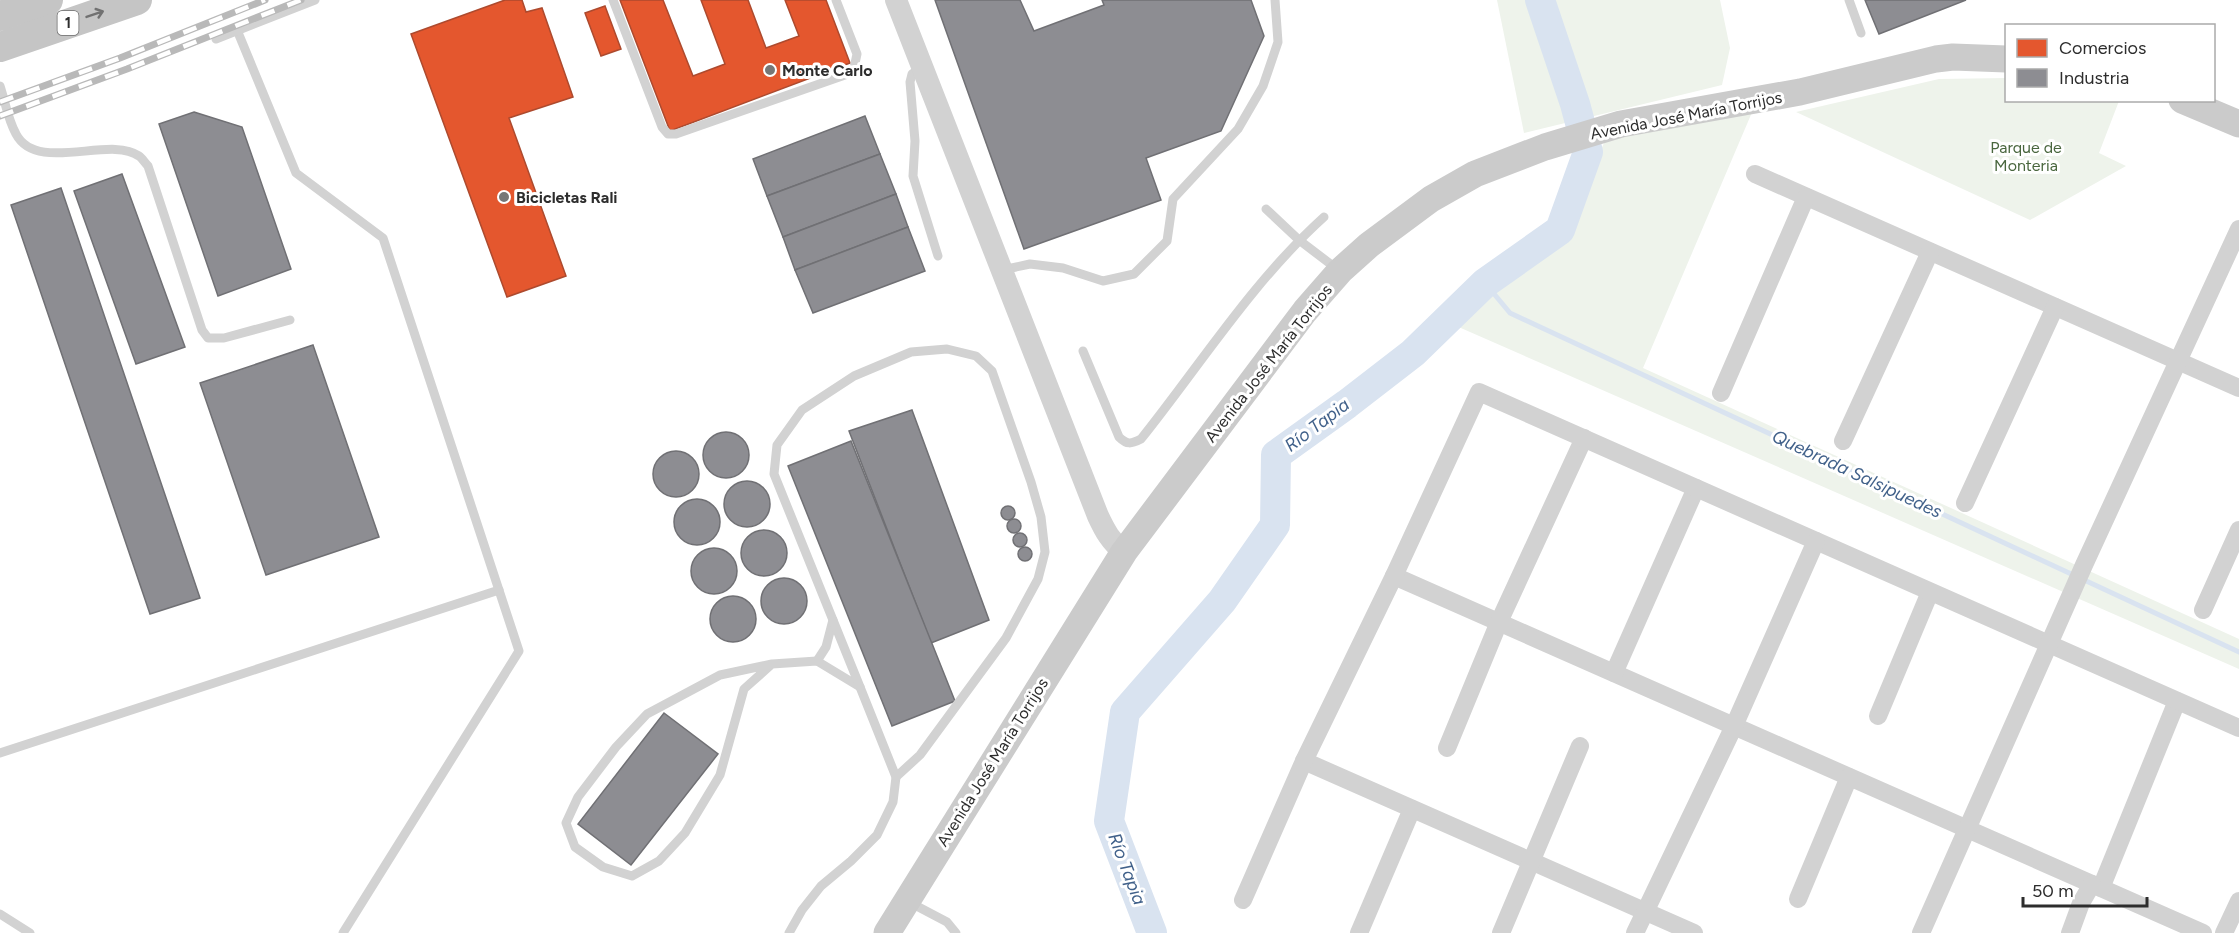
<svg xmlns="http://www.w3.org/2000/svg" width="2239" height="933" viewBox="0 0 2239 933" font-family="Figtree,sans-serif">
	<rect width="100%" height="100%" fill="#fff"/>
	<g fill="#eef3eb">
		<path d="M 1497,0 L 1720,0 L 1730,48 L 1722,85 L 1524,133 Z"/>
		<path d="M 2006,78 L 2006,100 L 2119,101 L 2099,153 L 2126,166 L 2030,220 L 1796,112 L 1939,79 Z"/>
		<path d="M 1753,110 L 1643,368 L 2239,639 L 2239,669 L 1454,325 L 1570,221 L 1607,136 Z"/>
	</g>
	<g fill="#e4572e" stroke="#ad4a2e" stroke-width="1.5">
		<path d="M 505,0 L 522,0 L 526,12 L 542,8 L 573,97 L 509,118 L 566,276 L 507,297 L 411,34 Z"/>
		<path d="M 620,0 L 663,0 L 693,76 L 725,64 L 701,0 L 748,0 L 766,48 L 799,36 L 785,0 L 826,0 L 850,63 L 670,131 Z"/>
		<path d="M 605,6 L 621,49 L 601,56 L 585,13 Z"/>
	</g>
	<g fill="#8d8d92" stroke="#707074" stroke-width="1.5">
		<path d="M 935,0 L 1020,0 L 1034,31 L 1104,5 L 1102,0 L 1251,0 L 1264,36 L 1221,131 L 1146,158 L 1161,200 L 1024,249 Z"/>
		<path d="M 1865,0 L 1966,0 L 1879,34 Z"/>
		<path d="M 194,112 L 242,127 L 291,269 L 218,296 L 159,124 Z"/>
		<path d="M 865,116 L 880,154 L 767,196 L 753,159 Z"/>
		<path d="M 880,154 L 896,194 L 783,237 L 767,196 Z"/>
		<path d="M 122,174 L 185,347 L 136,364 L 74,191 Z"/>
		<path d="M 61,188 L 200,598 L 150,614 L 11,205 Z"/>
		<path d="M 896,194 L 908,227 L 795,270 L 783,237 Z"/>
		<path d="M 908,227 L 925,271 L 813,313 L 795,270 Z"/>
		<path d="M 313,345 L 379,537 L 266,575 L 200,383 Z"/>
		<path d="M 912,410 L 989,620 L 931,643 L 849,431 Z"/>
		<circle cx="726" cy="455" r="23"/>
		<path d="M 851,441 L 955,701 L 892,726 L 788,466 Z"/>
		<circle cx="676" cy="474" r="23"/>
		<circle cx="747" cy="504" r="23"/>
		<circle cx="697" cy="522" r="23"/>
		<circle cx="1008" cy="513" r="7"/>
		<circle cx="1014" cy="526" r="7"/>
		<circle cx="764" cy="553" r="23"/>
		<circle cx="1020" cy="540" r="7"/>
		<circle cx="1025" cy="554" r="7"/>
		<circle cx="714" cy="571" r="23"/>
		<circle cx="784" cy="601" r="23"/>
		<circle cx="733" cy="619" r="23"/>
		<path d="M 664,713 L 718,754 L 631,865 L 578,824 Z"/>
	</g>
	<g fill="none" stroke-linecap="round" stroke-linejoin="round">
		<path stroke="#d9e3f0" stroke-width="5" d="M 1485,283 L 1510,313 L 2239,652"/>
		<path stroke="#d9e3f0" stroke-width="30" d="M 1152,933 L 1109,821 L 1125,712 L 1222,601 L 1275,525 L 1276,455 L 1347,404 L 1413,353 L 1485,283 L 1560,230 L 1588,152 L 1575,104 L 1540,0"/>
		<g stroke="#d2d2d2" stroke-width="9">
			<path d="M 613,0 L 662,127 L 668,134 L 676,134 L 845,75 L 854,68 L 857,54 L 836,0"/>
			<path d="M 1849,0 L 1861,33"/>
			<path d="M 237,30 L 296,173 L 383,238 L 519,651 L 343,933"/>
			<path d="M 216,39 L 315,0"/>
			<path d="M 922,67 L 912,74 L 910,82 L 915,141 L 913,176 L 938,256"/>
			<path d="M 0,86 C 5,101 8,120 16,134 C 37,174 110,135 139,156 C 142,158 145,163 148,166 L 202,330 L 208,338 L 224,338 L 290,320"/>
			<path d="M 1266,209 L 1299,240 L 1337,269"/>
			<path d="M 1002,270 L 1030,264 L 1063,268 L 1103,281 L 1134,274 L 1167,241 L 1173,199 L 1238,129 L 1263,86 L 1278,42 L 1275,0"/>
			<path d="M 1083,351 L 1119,437 C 1127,445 1131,444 1141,439 C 1201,364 1252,282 1324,217"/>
			<path d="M 817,661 L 826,647 L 833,620"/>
			<path d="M 772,664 L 744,689 L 720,775 L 685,833 L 659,861 L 632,876 L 603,867 L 575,847 L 566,823 L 578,797 L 616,747 L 647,714 L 720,675 L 772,664 L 817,661 L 860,687 L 896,777 L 893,802 L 877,835 L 851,861 L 821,886 L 802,910 L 789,933"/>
			<path d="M 860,687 L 774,474 L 777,445 L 802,410 L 854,376 L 911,352 L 947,349 L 976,356 L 992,371 L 1031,482 L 1041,517 L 1045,552 L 1038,579 L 1006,638 L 920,755 L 896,777"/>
			<path d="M 0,753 L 499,590"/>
			<path d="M 909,902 L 947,922 L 956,933"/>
			<path d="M 0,914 L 30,933"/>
		</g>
		<g stroke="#d2d2d2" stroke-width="18">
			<path d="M 1755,174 L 2239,388"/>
			<path d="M 1721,393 L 1806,197"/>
			<path d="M 1843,441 L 1930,252"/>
			<path d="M 1965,503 L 2055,307"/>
			<path d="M 1394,576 L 2203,933"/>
			<path d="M 2203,610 L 2239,530"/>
			<path d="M 1614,673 L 1696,488"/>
			<path d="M 1878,716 L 1930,592"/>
			<path d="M 1447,748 L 1499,622 L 1584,438"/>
			<path d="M 1304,761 L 1694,933"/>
			<path d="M 2101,888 L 2177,701"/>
			<path d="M 1798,899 L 1849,777"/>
			<path d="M 1243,900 L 1304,761 L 1394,576 L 1479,392 L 2239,728"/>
			<path d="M 1359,933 L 1412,809"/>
			<path d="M 1501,933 L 1580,746"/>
			<path d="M 1635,933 L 1734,726 L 1816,541"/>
			<path d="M 1921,933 L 2084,565 L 2239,229"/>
			<path d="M 2070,933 L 2081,903 L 2092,884"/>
			<path d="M 2224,933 L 2239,901"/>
		</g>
		<path stroke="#d2d2d2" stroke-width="22" d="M 896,0 L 1098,516 C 1105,531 1111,542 1124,552"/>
		<g stroke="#cbcbcb" stroke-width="27">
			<path d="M 2182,100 L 2239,124"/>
			<path d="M 887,933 L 1124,552 L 1305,311 L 1340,271 L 1369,245 L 1431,199 L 1475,174 L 1545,147 L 1621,124 L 1800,92 L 1936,59 L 1953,57 L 2006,59"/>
		</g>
		<g stroke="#c5c5c5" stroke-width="30">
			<path d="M 0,16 L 48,0"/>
			<path d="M 0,47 L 137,0"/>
		</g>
		<defs>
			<g id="rail">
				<path d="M 0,102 L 120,58 L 265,0"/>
				<path d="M 0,116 L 127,69 L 301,0"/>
			</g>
		</defs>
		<use href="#rail" stroke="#b9b9b9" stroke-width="7"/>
		<use href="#rail" stroke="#fff" stroke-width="4.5" stroke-dasharray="14" stroke-linecap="butt"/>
	</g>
	<defs><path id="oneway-shaft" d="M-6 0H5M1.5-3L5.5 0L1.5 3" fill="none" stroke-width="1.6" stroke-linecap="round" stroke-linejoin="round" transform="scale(1.5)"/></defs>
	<use stroke="#717171" href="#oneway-shaft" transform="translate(95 14) rotate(-19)"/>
	<g fill="#767676" stroke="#fff" stroke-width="2">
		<circle cx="770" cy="70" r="6"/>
		<circle cx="504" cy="197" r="6"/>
	</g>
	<g text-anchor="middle" stroke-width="6" stroke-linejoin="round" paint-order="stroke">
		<rect fill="#fff" stroke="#6c6c6c" stroke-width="1.5" x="57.5" y="11" width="21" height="24" rx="4.5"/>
		<g font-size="15" font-weight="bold" fill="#2d2d2d">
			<text x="68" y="28">1</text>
		</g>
		<g font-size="16" font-weight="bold" fill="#2d2d2d" stroke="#fff" text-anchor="start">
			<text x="782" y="76">Monte Carlo</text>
			<text x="516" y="203">Bicicletas Rali</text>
		</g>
		<g font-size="16" fill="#2d2d2d" stroke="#fff">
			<text transform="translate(1686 115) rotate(-11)" y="6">Avenida José María Torrijos</text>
			<text transform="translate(1268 363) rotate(-52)" y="6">Avenida José María Torrijos</text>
			<text transform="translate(992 762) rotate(-58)" y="6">Avenida José María Torrijos</text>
		</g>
		<g font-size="16" fill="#49663e" stroke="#fff">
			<text x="2026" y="153">Parque de<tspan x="2026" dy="18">Monteria</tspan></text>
		</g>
		<g font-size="18" font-style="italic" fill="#41618a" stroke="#fff">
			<text transform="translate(1317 425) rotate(-37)" y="6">Río Tapia</text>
			<text transform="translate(1857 474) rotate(25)" y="6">Quebrada Salsipuedes</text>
			<text transform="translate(1127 869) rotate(69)" y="6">Río Tapia</text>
		</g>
	</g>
	<rect x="2005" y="24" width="210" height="78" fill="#ffffff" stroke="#ababab" stroke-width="1.5"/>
	<rect x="2017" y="39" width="30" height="18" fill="#e4572e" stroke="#ababab" stroke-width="1.5"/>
	<text x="2059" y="54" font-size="18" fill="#2d2d2d">Comercios</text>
	<rect x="2017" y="69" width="30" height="18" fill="#8d8d92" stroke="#ababab" stroke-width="1.5"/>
	<text x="2059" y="84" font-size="18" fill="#2d2d2d">Industria</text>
	<path d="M2023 897v9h124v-9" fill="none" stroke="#2d2d2d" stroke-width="3"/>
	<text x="2032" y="897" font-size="18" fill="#2d2d2d" stroke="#ffffff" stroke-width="4.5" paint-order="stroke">50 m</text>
</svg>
